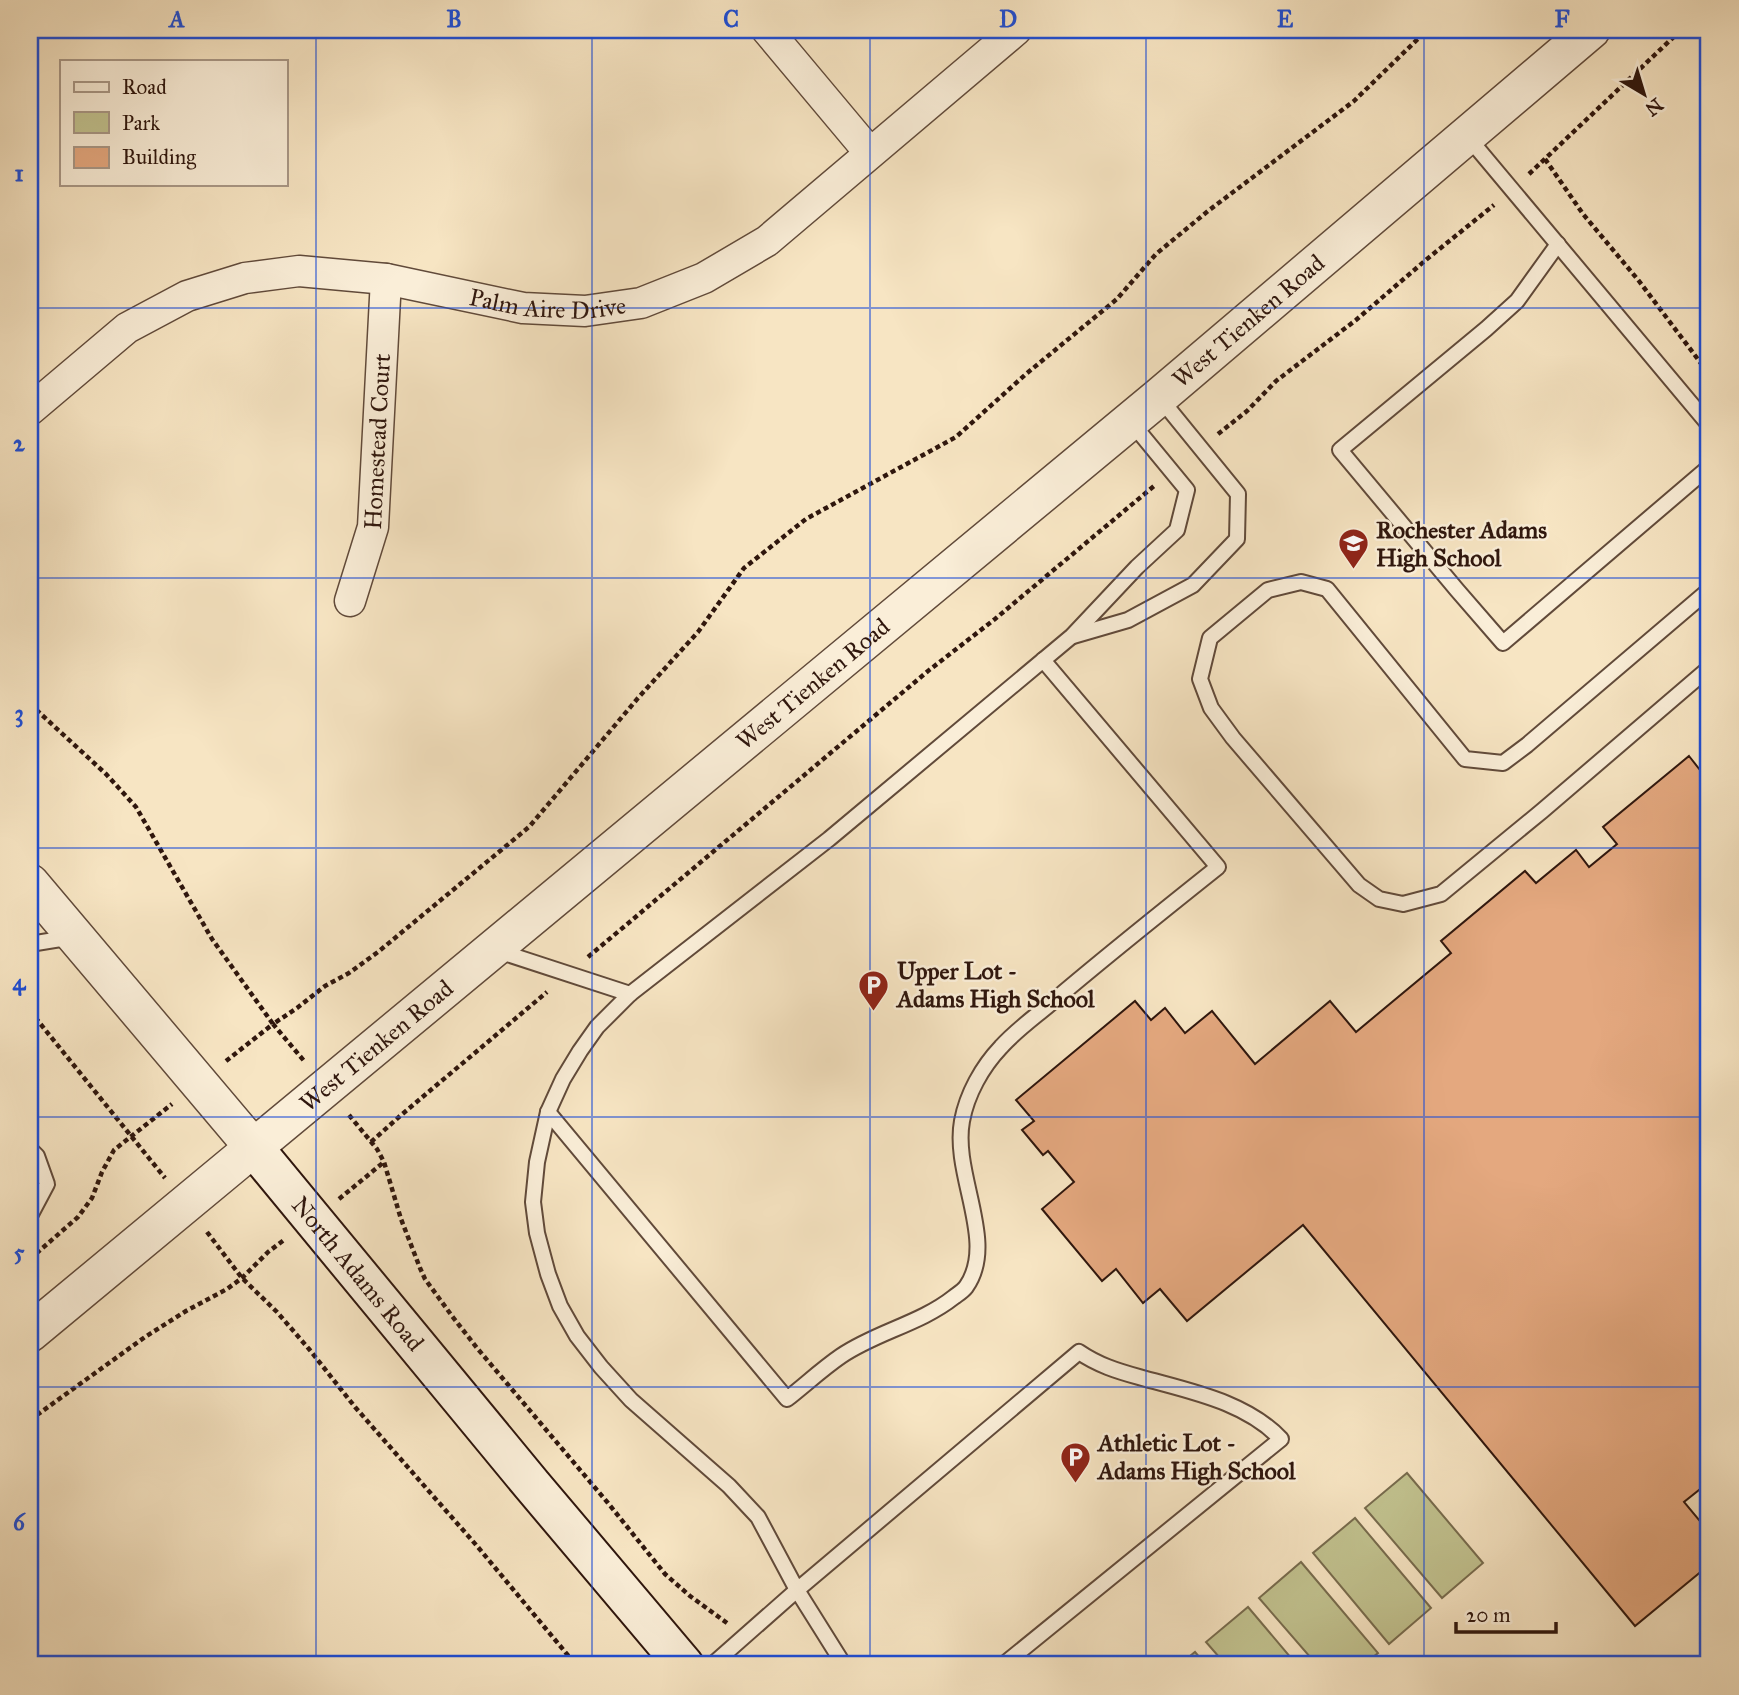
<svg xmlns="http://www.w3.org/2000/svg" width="1739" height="1695" viewBox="0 0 1739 1695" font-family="'IM FELL Great Primer',serif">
	<rect width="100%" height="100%" fill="#f7e5c3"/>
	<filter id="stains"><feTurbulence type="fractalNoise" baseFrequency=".00286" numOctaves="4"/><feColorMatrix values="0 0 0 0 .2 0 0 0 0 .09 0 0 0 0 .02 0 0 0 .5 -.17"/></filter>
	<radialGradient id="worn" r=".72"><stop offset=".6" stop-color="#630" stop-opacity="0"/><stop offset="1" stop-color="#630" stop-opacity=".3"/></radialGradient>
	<g fill="#c2c390" stroke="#786c4e" stroke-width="2">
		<path d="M 1407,1473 L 1483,1563 L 1442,1598 L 1365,1508 Z"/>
		<path d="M 1355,1518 L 1431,1608 L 1389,1644 L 1313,1553 Z"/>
		<path d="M 1301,1562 L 1378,1653 L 1363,1665 L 1317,1665 L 1259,1598 Z"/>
		<path d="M 1248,1607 L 1297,1665 L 1226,1665 L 1206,1642 Z"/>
		<path d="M 1195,1652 L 1206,1665 L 1179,1665 Z"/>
	</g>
	<path fill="#e4a87f" stroke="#2f160d" stroke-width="2" d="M 1689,756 L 1700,770 L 1709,761 L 1709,1482 L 1684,1502 L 1709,1532 L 1709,1565 L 1635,1626 L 1303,1225 L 1187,1321 L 1160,1289 L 1143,1303 L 1116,1269 L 1102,1281 L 1042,1209 L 1074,1182 L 1048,1151 L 1043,1155 L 1022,1130 L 1034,1121 L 1016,1100 L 1135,1001 L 1151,1020 L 1165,1008 L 1185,1033 L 1212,1011 L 1255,1064 L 1330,1001 L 1356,1032 L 1451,953 L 1441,941 L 1525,871 L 1536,883 L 1576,850 L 1589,867 L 1617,844 L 1603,827 Z"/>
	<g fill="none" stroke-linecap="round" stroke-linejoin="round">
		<defs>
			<g id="service">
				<path d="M 1467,136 L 1709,425"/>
				<path d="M 1558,244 L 1517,301 L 1486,329 L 1340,450 L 1457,590 L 1503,643 L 1709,467"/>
				<path d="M 1709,590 L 1527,745 L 1503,763 L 1465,759 L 1327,589 L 1301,582 L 1268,590 L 1210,638 L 1200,679 L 1211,708 L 1233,738 L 1359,885 L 1379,899 L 1403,904 L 1441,894 L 1542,811 L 1709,668"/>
				<path d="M 1073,636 L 1128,620 L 1193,585 L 1237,539 L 1238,494 L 1159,397"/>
				<path d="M 30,944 L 73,937"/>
				<path d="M 495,950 L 630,994"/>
				<path d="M 548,1112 L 787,1399 C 805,1385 822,1369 841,1356 C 876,1332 920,1324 954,1297 C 958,1294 963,1291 966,1287 C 998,1242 952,1175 962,1121 C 967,1094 982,1067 1001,1047 C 1017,1029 1039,1014 1057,998 C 1110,953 1164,910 1218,867 L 1043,660"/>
				<path d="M 30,1149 L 37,1156 L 47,1184 L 30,1216"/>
				<path d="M 712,1665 L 797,1590 L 1079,1352 C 1098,1365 1117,1371 1139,1377 C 1188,1391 1245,1401 1281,1439 L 1003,1665"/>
				<path d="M 844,1665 L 797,1590 L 758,1517 L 729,1486 L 631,1400 L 601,1367 L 577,1336 L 560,1306 L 548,1274 L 537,1233 L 533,1202 L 537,1162 L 548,1112 L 563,1079 L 580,1051 L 597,1027 L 630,994 L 829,839 L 1072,636 L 1137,567 L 1177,530 L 1187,490 L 1131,422"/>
			</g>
			<g id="minor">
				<path d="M 767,30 L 870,153"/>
				<path id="s1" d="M 30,410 L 127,328 L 187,296 L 245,278 L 299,271 L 386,279 L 523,308 L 585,311 L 641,303 L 704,278 L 767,241 L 1016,30"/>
				<path id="s2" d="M 350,601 L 373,527 L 386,279"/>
			</g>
			<g id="tertiary">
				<path d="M 30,883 L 254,1148"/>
				<path id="s3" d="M 30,1333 L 1159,397 L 1591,30"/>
			</g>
			<g id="secondary">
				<path id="s4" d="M 254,1148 L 532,1485 L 684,1665"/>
			</g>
		</defs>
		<use href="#service" stroke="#614a3a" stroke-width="18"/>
		<use href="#minor" stroke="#614a3a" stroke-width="33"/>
		<use href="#tertiary" stroke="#614a3a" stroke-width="40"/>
		<use href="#secondary" stroke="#2f160d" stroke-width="42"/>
		<g stroke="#2f160d" stroke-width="4.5" stroke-dasharray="5 3.5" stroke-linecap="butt">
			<path d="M 1545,159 L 1583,214 L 1639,281 L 1709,374"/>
			<path d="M 1529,174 L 1681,30"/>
			<path d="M 1218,434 L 1247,411 L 1276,381 L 1356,320 L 1427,259 L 1494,205"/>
			<path d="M 30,704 L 106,774 L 136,807 L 212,939 L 273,1024 L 297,1008 L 325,986 L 349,973 L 378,952 L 529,827 L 638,698 L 698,632 L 744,568 L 806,519 L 956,437 L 1026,374 L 1117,299 L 1156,254 L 1208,211 L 1354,101 L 1427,30"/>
			<path d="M 588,957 L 928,671 L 995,619 L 1154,486"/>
			<path d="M 30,1011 L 165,1178"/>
			<path d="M 226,1061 L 273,1024 L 305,1062"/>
			<path d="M 349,1115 L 377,1149 L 384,1162 L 401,1219 L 420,1268 L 425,1279 L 452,1316 L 477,1348 L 608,1503 L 665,1574 L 690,1596 L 727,1623"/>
			<path d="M 371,1142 L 400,1116 L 547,992"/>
			<path d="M 339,1199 L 384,1162"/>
			<path d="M 207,1232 L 242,1278 L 277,1312 L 309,1349 L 355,1407 L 477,1546 L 576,1665"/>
			<path d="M 30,1259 L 78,1217 L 92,1198 L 102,1172 L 114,1150 L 172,1104"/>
			<path d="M 30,1420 L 145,1337 L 186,1311 L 227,1289 L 242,1278 L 268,1252 L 284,1240"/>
		</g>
		<use href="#service" stroke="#faeed8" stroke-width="14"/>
		<use href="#minor" stroke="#faeed8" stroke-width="30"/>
		<use href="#tertiary" stroke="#faeed8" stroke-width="37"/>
		<use href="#secondary" stroke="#faeed8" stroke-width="38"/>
	</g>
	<path fill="none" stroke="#1d4ed8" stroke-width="2" stroke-opacity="0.55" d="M 316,30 L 316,1665M 592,30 L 592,1665M 870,30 L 870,1665M 1146,30 L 1146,1665M 1424,30 L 1424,1665M 30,308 L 1709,308M 30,578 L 1709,578M 30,848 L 1709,848M 30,1117 L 1709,1117M 30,1387 L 1709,1387"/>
	<defs>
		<symbol id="school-pin" viewBox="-11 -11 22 30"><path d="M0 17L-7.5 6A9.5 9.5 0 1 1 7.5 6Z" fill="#8f2418" stroke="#faeed8"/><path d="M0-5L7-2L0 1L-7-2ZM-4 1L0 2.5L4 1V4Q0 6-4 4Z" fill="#fff"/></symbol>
		<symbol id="parking-pin" viewBox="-11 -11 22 30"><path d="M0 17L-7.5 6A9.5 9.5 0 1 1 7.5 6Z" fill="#8f2418" stroke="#faeed8"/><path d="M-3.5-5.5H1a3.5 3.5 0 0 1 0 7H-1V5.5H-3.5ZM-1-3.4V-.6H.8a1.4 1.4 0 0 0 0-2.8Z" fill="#fff"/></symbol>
	</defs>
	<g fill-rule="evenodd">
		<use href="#school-pin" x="1336" y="526" width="35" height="47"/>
		<use href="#parking-pin" x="856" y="968" width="35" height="47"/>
		<use href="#parking-pin" x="1058" y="1440" width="35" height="47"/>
	</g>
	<g text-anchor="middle" stroke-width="5" stroke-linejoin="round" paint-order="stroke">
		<g font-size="24" fill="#2f160d" stroke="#faeed8">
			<text dy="8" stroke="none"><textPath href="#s1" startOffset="562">Palm Aire Drive</textPath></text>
			<text dy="8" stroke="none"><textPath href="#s3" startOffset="1584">West Tienken Road</textPath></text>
			<text dy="8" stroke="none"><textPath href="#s2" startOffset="163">Homestead Court</textPath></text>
			<text dy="8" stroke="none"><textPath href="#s3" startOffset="1017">West Tienken Road</textPath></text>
			<text dy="8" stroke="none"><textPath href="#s3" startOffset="450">West Tienken Road</textPath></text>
			<text dy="8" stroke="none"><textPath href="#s4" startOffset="163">North Adams Road</textPath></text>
		</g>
		<g font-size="24" font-weight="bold" fill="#2f160d" stroke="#faeed8" text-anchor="start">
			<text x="1376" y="538">Rochester Adams<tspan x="1376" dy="28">High School</tspan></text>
			<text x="897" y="979">Upper Lot -<tspan x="897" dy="28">Adams High School</tspan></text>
			<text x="1098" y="1451">Athletic Lot -<tspan x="1098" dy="28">Adams High School</tspan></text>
		</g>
	</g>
	<rect width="1739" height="1695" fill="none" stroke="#f7e5c3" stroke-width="77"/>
	<rect x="60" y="60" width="228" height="126" fill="#faeed8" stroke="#a99887" stroke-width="2"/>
	<rect x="74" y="82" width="35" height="10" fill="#faeed8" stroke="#a99887" stroke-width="2"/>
	<text x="122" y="94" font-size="21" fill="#2f160d">Road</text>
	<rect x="74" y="112" width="35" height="21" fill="#c2c390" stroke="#a99887" stroke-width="2"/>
	<text x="122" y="130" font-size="21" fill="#2f160d">Park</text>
	<rect x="74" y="147" width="35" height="21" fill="#e4a87f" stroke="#a99887" stroke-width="2"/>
	<text x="122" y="164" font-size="21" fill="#2f160d">Building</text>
	<g transform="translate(1644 94) rotate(142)" stroke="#faeed8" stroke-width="5" paint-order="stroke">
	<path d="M0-5L12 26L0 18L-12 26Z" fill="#2f160d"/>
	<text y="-10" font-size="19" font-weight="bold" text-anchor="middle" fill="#2f160d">N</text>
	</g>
	<path d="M1456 1622v10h100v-10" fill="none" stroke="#2f160d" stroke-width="3.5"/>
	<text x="1466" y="1622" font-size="21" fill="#2f160d" stroke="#faeed8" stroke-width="5" paint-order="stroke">20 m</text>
	<rect x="38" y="38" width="1662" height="1618" fill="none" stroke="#1d4ed8" stroke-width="2.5"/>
	<g font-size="23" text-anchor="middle" font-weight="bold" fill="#1d4ed8">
		<text x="177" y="27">A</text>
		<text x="454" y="27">B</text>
		<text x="731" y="27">C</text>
		<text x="1008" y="27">D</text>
		<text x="1285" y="27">E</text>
		<text x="1562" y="27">F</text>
		<text x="19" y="181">1</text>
		<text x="19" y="451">2</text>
		<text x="19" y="721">3</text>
		<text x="19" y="990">4</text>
		<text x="19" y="1260">5</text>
		<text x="19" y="1530">6</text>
	</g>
	<rect width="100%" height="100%" filter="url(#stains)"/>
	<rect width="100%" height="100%" fill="url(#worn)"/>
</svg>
